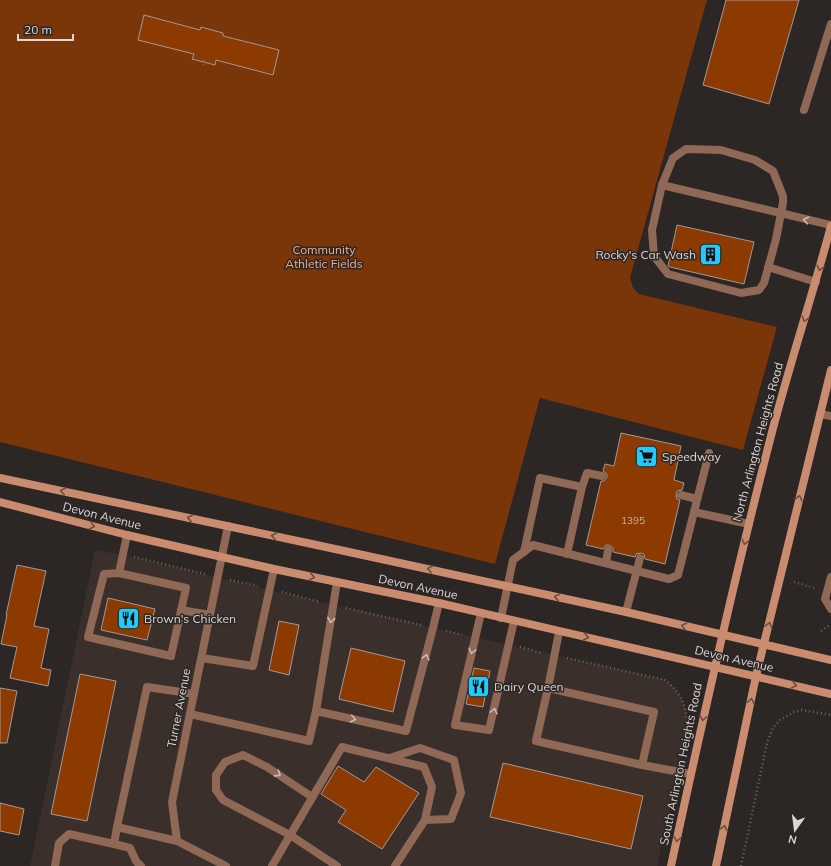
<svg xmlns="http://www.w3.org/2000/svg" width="831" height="866" viewBox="0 0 831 866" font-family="Mulish,sans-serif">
	<rect width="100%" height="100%" fill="#2c2624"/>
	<path fill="#3a2f2a" d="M 95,550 L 123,555 L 333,605 L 665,680 L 674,687 L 682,698 L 686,710 L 687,725 L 657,866 L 30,866 Z"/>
	<path fill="#7a3509" d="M 0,0 L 707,0 L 630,278 L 633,288 L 639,294 L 777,327 L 743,450 L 540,398 L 495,564 L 0,442 Z"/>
	<g fill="#8c3a00" stroke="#a19a97">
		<path d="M 726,0 L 799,0 L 769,104 L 703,85 Z"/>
		<path d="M 144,15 L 200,30 L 201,27 L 223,33 L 223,36 L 279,50 L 273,75 L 216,60 L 215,65 L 192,59 L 194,54 L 138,40 Z"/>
		<path d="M 677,225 L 754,242 L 744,284 L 670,267 L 668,266 Z"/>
		<path d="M 621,433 L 681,446 L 674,480 L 684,483 L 682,490 L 677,491 L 676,494 L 677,499 L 680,500 L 665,564 L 645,559 L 644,554 L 641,553 L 636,554 L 635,557 L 613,552 L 613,548 L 609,545 L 606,545 L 603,549 L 586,545 L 601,481 L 604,481 L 607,477 L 607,474 L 603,471 L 605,464 L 614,466 Z"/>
		<path d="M 17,565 L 46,571 L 34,626 L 49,629 L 41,668 L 51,670 L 48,686 L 10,678 L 17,647 L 1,644 L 7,615 L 6,615 Z"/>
		<path d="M 108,598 L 155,609 L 147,640 L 101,630 Z"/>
		<path d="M 279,621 L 299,625 L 289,675 L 269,670 Z"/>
		<path d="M 351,648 L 405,661 L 393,712 L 339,699 Z"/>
		<path d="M 474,668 L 490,671 L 483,707 L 466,704 Z"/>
		<path d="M 80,674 L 116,681 L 87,821 L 51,814 Z"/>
		<path d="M 0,688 L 17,691 L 7,743 L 0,743 Z"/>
		<path d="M 503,763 L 643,796 L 631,849 L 490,817 Z"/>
		<path d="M 338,766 L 364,782 L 376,767 L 419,793 L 382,849 L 338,822 L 346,810 L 321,794 Z"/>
		<path d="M 0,803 L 24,809 L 19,835 L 0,831 Z"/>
	</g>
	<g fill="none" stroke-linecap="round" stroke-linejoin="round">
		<g stroke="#6c6765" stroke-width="2.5" stroke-dasharray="1 3" stroke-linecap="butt">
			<path d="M 203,65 L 205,59"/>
			<path d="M 134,557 L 205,574"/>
			<path d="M 230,580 L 258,586"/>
			<path d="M 794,582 L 814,588"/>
			<path d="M 282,592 L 320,602"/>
			<path d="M 346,608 L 421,625"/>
			<path d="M 446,631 L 462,635"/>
			<path d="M 821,631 L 831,624"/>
			<path d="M 520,647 L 542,653"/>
			<path d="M 567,658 L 665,680 C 681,692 687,707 687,727"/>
			<path d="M 741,866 L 767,743 L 773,728 L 780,720 L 794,712 L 802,710 L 831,715"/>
		</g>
		<g stroke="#8f6856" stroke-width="8">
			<path d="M 804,110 L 831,24"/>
			<path d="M 686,149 L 721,150 L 755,160 L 773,171 L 783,196 L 783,203 L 776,239 L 764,283 L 759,290 L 741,293 L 668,274 L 654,256 L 652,230 L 662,185 L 673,158 Z"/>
			<path d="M 662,185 L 831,225"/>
			<path d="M 768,267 L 816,282"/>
			<path d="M 820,414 L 831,416"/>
			<path d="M 582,487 L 587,473 L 602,476"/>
			<path d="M 681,495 L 697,499"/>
			<path d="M 694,512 L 709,453"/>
			<path d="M 524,552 L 540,478 L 582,487 L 567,554"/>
			<path d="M 606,563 L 608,550"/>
			<path d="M 119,573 L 104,574 L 88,637 L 171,656 L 186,588 L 119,573 L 127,535"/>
			<path d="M 831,577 L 825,599 L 831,609"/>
			<path d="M 337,582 L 316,711 L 406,731 L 433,628 L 439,603"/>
			<path d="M 181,610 L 210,615"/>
			<path d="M 626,612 L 640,558"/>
			<path d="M 481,613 L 455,725 L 489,730 L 514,621"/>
			<path d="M 501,618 L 513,560 L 533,545 L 669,579 L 678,575 L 694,512 L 749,524"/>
			<path d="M 202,658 L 253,666 L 274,569"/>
			<path d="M 548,688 L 559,632"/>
			<path d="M 190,714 L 309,741 L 316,711"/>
			<path d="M 390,758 L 420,748 L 454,760 L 461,793 L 451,819 L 425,820"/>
			<path d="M 642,765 L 654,712 L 548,688 L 536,741 L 642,765 L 691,774"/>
			<path d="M 312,797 L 267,767 L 243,755 L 225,762 L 216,775 L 216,790 L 223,800 L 290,835 L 337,866"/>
			<path d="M 117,827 L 114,844 L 130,848 L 136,861 L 141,866"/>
			<path d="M 177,841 L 117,827 L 147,687 L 194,694"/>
			<path d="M 55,866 L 59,843 L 69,834 L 114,844"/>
			<path d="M 272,866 L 342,747 L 424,767 L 432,787 L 425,820 L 395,866"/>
		</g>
		<path stroke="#8f6856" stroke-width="8" d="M 226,866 L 177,841 L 172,802 L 228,526"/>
		<g stroke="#c98c6e" stroke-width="8">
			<path d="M 0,478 L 312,544 L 626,612 L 831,660"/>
			<path d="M 0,502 L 127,535 L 274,569 L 439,603 L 831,694"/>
			<path d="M 671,866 C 702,722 734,579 771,436 C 789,366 812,297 831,226"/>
			<path d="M 716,866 L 756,676 L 831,370"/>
		</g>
	</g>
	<defs><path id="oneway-chevron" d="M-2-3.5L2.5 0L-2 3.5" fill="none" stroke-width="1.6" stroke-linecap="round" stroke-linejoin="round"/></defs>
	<g stroke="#c8bbb6">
		<use href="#oneway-chevron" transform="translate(806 220) rotate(-168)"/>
		<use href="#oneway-chevron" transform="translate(331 620) rotate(99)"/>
		<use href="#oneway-chevron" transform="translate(472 651) rotate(103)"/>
		<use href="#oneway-chevron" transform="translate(426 657) rotate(-75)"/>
		<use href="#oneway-chevron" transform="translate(494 711) rotate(-77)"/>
		<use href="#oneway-chevron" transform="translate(353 719) rotate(12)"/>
		<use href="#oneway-chevron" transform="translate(278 774) rotate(33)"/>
	</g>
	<g stroke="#6b4f42">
		<use href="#oneway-chevron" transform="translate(820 268) rotate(105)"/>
		<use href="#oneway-chevron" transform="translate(805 319) rotate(107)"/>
		<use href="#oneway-chevron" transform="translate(63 491) rotate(-168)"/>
		<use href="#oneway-chevron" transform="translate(799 498) rotate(-76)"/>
		<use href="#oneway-chevron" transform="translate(190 518) rotate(-168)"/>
		<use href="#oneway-chevron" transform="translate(92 526) rotate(14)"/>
		<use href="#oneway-chevron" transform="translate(274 536) rotate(-168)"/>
		<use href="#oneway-chevron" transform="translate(745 542) rotate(105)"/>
		<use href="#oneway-chevron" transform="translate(430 569) rotate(-168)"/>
		<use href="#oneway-chevron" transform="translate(312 577) rotate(12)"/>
		<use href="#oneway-chevron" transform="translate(557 597) rotate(-168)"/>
		<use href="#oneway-chevron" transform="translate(769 625) rotate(-76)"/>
		<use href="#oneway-chevron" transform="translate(684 626) rotate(-167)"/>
		<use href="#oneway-chevron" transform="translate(586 637) rotate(12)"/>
		<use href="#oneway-chevron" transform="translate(794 685) rotate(13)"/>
		<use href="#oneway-chevron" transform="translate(751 701) rotate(-79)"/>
		<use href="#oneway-chevron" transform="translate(703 718) rotate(103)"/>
		<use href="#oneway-chevron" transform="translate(724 828) rotate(-78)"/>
		<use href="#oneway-chevron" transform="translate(677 839) rotate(102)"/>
	</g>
	<defs>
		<symbol id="building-square" viewBox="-11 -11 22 22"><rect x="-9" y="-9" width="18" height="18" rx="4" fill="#24c9fe" stroke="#2c2624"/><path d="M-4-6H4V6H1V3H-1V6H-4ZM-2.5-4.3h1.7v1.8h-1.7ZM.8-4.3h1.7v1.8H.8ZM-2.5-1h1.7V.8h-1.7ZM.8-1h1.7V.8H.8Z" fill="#111"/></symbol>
		<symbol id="supermarket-square" viewBox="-11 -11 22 22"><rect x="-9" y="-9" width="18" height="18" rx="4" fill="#24c9fe" stroke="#2c2624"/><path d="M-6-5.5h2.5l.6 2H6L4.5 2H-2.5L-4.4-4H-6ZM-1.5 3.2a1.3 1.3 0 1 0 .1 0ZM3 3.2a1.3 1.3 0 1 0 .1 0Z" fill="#111"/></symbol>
		<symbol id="restaurant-square" viewBox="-11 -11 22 22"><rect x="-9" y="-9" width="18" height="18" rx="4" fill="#24c9fe" stroke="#2c2624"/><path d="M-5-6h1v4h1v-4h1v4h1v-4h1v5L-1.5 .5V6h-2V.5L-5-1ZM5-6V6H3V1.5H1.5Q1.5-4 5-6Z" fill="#111"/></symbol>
	</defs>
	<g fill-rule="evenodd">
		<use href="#building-square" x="698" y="242" width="25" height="25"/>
		<use href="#supermarket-square" x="634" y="444" width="25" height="25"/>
		<use href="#restaurant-square" x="116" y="606" width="25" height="25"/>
		<use href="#restaurant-square" x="466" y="674" width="25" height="25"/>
	</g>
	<g text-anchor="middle" stroke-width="3" stroke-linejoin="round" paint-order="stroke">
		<g font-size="10" fill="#c7b0a0">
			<text x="633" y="524">1395</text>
		</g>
		<g font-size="12" fill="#f1ac8a" stroke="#2c2624">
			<text x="324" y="254">Community<tspan x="324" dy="14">Athletic Fields</tspan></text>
		</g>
		<g font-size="12" fill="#dbd7d6" stroke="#2c2624" text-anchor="start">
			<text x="696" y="259" text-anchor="end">Rocky's Car Wash</text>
			<text x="662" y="461">Speedway</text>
			<text x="144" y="623">Brown's Chicken</text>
			<text x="494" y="691">Dairy Queen</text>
		</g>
		<g font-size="12" fill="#dbd7d6" stroke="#2c2624">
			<text transform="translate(758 442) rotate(-75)" y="4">North Arlington Heights Road</text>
			<text transform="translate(102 516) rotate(14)" y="4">Devon Avenue</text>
			<text transform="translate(418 587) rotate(12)" y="4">Devon Avenue</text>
			<text transform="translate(734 659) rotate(13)" y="4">Devon Avenue</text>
			<text transform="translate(179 708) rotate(-79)" y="4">Turner Avenue</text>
			<text transform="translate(681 764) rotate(-78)" y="4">South Arlington Heights Road</text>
		</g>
	</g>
	<g transform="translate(795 830) rotate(194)" stroke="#2c2624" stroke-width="3" paint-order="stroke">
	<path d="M0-3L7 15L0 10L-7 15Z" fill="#dbd7d6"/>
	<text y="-6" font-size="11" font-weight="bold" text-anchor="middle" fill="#dbd7d6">N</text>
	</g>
	<path d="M18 34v6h55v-6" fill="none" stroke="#dbd7d6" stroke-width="2"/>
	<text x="24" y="34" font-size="12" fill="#dbd7d6" stroke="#2c2624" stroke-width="3" paint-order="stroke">20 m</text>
</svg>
